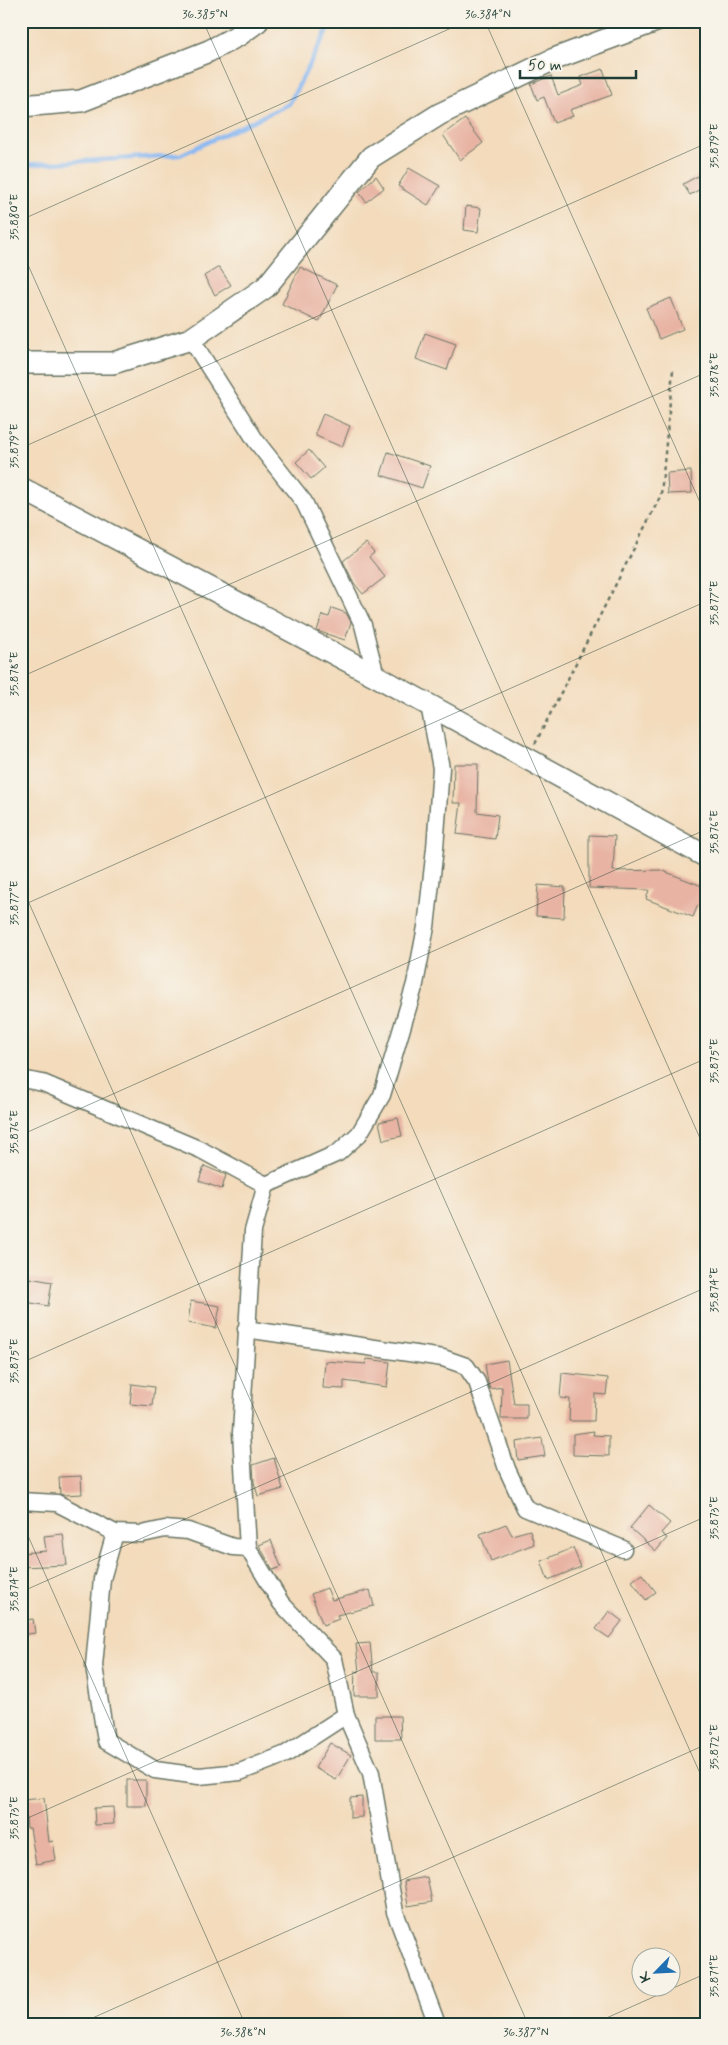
<svg xmlns="http://www.w3.org/2000/svg" width="728" height="2045" viewBox="0 0 728 2045" font-family="Mynerve,sans-serif">
	<rect width="100%" height="100%" fill="#f7f3e8"/>
	<filter id="ink" filterUnits="userSpaceOnUse"><feTurbulence type="fractalNoise" baseFrequency=".02" numOctaves="2"/><feDisplacementMap in="SourceGraphic" scale="10" xChannelSelector="R" yChannelSelector="G"/><feConvolveMatrix kernelMatrix="1 2 1 2 8 2 1 2 1" color-interpolation-filters="sRGB"/></filter>
	<filter id="wash" filterUnits="userSpaceOnUse"><feTurbulence type="fractalNoise" baseFrequency=".0096" numOctaves="4" result="noise"/><feDisplacementMap in="SourceGraphic" scale="20" xChannelSelector="R" yChannelSelector="G"/><feGaussianBlur stdDeviation="1.12" result="paint"/><feColorMatrix in="noise" values="0 0 0 0 0 0 0 0 0 0 0 0 0 0 0 0 0 1.4 0 .05"/><feComposite in="paint" operator="in"/></filter>
	<g filter="url(#wash)">
		<rect width="100%" height="100%" fill="#f3dbbc"/>
		<g fill="none" stroke-linecap="round" stroke-linejoin="round">
			<path stroke="#87b7f2" stroke-width="4.5" d="M 21,165 L 180,155 L 289,104 L 332,21"/>
		</g>
		<g id="blocks">
			<g fill="#e8b3a3">
				<path d="M 603,69 L 612,95 L 570,110 L 573,116 L 554,123 L 544,97 L 537,100 L 531,84 L 551,76 L 558,95 L 583,85 L 580,77 Z"/>
				<path d="M 465,119 L 483,143 L 460,160 L 443,135 Z"/>
				<path d="M 409,168 L 440,186 L 428,205 L 398,186 Z"/>
				<path d="M 707,171 L 707,185 L 690,195 L 683,184 Z"/>
				<path d="M 376,176 L 384,188 L 366,202 L 359,192 Z"/>
				<path d="M 466,206 L 481,208 L 478,232 L 464,230 Z"/>
				<path d="M 219,267 L 231,285 L 215,295 L 204,276 Z"/>
				<path d="M 300,267 L 337,285 L 319,322 L 282,304 Z"/>
				<path d="M 671,298 L 683,329 L 659,339 L 646,308 Z"/>
				<path d="M 425,333 L 456,344 L 447,370 L 416,359 Z"/>
				<path d="M 323,414 L 350,426 L 342,447 L 316,436 L 316,431 Z"/>
				<path d="M 309,450 L 324,468 L 311,479 L 296,462 Z"/>
				<path d="M 388,452 L 430,466 L 422,488 L 381,475 Z"/>
				<path d="M 691,471 L 692,493 L 668,494 L 667,473 Z"/>
				<path d="M 366,543 L 374,553 L 369,557 L 385,577 L 363,594 L 354,583 L 343,561 Z"/>
				<path d="M 332,608 L 346,613 L 351,622 L 345,640 L 317,631 L 322,615 L 329,617 Z"/>
				<path d="M 454,764 L 478,764 L 477,812 L 498,815 L 495,839 L 457,834 L 461,803 L 453,803 Z"/>
				<path d="M 589,835 L 615,836 L 613,871 L 661,870 L 707,888 L 707,908 L 698,905 L 693,917 L 646,899 L 649,890 L 589,888 Z"/>
				<path d="M 538,885 L 565,887 L 564,918 L 536,916 Z"/>
				<path d="M 398,1118 L 402,1136 L 383,1140 L 379,1122 Z"/>
				<path d="M 204,1166 L 226,1175 L 222,1189 L 199,1181 Z"/>
				<path d="M 30,1278 L 52,1282 L 48,1306 L 26,1302 Z"/>
				<path d="M 191,1301 L 220,1306 L 216,1328 L 188,1323 Z"/>
				<path d="M 367,1359 L 390,1362 L 387,1387 L 344,1381 L 344,1389 L 323,1388 L 325,1361 L 366,1364 Z"/>
				<path d="M 507,1360 L 514,1404 L 527,1404 L 527,1419 L 501,1419 L 502,1387 L 490,1389 L 488,1383 L 485,1364 Z"/>
				<path d="M 562,1373 L 608,1378 L 606,1395 L 595,1394 L 594,1421 L 569,1421 L 570,1399 L 560,1398 Z"/>
				<path d="M 132,1384 L 154,1387 L 152,1406 L 130,1404 Z"/>
				<path d="M 594,1431 L 593,1435 L 609,1436 L 609,1456 L 573,1455 L 573,1434 Z"/>
				<path d="M 542,1438 L 545,1456 L 518,1460 L 516,1442 Z"/>
				<path d="M 274,1458 L 283,1489 L 258,1496 L 254,1482 L 253,1465 Z"/>
				<path d="M 81,1476 L 82,1494 L 64,1495 L 60,1494 L 59,1477 Z"/>
				<path d="M 649,1505 L 670,1523 L 661,1533 L 667,1538 L 656,1551 L 630,1528 Z"/>
				<path d="M 506,1524 L 512,1535 L 530,1530 L 534,1544 L 491,1561 L 480,1534 Z"/>
				<path d="M 63,1534 L 67,1565 L 21,1567 L 21,1553 L 46,1551 L 44,1536 Z"/>
				<path d="M 271,1540 L 281,1567 L 273,1570 L 259,1545 Z"/>
				<path d="M 573,1548 L 581,1567 L 548,1580 L 541,1561 Z"/>
				<path d="M 642,1574 L 656,1592 L 646,1600 L 632,1581 Z"/>
				<path d="M 327,1588 L 332,1600 L 370,1590 L 374,1606 L 337,1615 L 339,1619 L 323,1625 L 311,1594 Z"/>
				<path d="M 609,1611 L 622,1621 L 609,1638 L 596,1629 Z"/>
				<path d="M 33,1619 L 35,1633 L 21,1635 L 21,1621 Z"/>
				<path d="M 370,1643 L 373,1672 L 379,1672 L 379,1696 L 354,1696 L 355,1671 L 359,1672 L 356,1644 Z"/>
				<path d="M 375,1716 L 400,1716 L 401,1739 L 375,1739 Z"/>
				<path d="M 330,1743 L 351,1755 L 336,1780 L 315,1768 Z"/>
				<rect x="127" y="1780" width="19" height="26"/>
				<path d="M 362,1797 L 362,1817 L 350,1818 L 350,1798 Z"/>
				<path d="M 44,1798 L 49,1842 L 53,1841 L 56,1860 L 36,1864 L 30,1828 L 27,1828 L 24,1800 Z"/>
				<path d="M 113,1807 L 114,1824 L 95,1825 L 94,1808 Z"/>
				<path d="M 427,1877 L 432,1902 L 408,1906 L 404,1881 Z"/>
			</g>
		</g>
	</g>
	<g filter="url(#ink)">
		<use href="#blocks" fill-opacity="0" stroke="#697464" stroke-width="1"/>
		<g fill="none" stroke-linecap="round" stroke-linejoin="round">
			<defs>
				<g id="minor">
					<path d="M 191,339 L 256,441 L 304,502 L 363,625 L 376,676"/>
					<path d="M 21,1079 L 43,1083 L 201,1150 L 266,1185"/>
					<path d="M 266,1185 L 253,1231 L 241,1433 L 248,1548 L 281,1603 L 334,1659 L 346,1715 L 371,1773 L 395,1912 L 437,2024"/>
					<path d="M 266,1185 L 338,1153 L 359,1134 L 382,1095 L 415,984 L 426,927 L 435,848 L 441,768 L 429,705"/>
					<path d="M 246,1329 L 443,1358 L 466,1366 L 477,1382 L 507,1469 L 525,1508 L 623,1549"/>
					<path d="M 21,1501 L 57,1503 L 115,1533 L 142,1534 L 165,1529 L 188,1531 L 233,1547 L 248,1548"/>
					<path d="M 115,1533 L 102,1579 L 94,1666 L 106,1741 L 155,1770 L 199,1776 L 240,1772 L 286,1754 L 346,1715"/>
				</g>
				<g id="tertiary">
					<path d="M 21,106 L 81,101 L 209,51 L 239,35 L 258,21"/>
					<path d="M 21,363 L 113,363 L 191,339 L 266,287 L 371,157 L 440,114 L 554,59 L 656,21"/>
					<path d="M 21,488 L 376,676 L 707,857"/>
				</g>
			</defs>
			<use href="#minor" stroke="#697464" stroke-width="19"/>
			<use href="#tertiary" stroke="#697464" stroke-width="24"/>
			<path stroke="#697464" stroke-width="2.5" stroke-dasharray="4 4" stroke-linecap="butt" d="M 535,744 L 661,495 L 673,370"/>
			<use href="#minor" stroke="#fff" stroke-width="16"/>
			<use href="#tertiary" stroke="#fff" stroke-width="21"/>
		</g>
	</g>
	<path fill="none" stroke="#1f3d34" stroke-width="1" stroke-opacity="0.45" d="M 203,21 L 707,1154M 485,21 L 707,518M 21,220 L 467,21M 21,249 L 707,1789M 21,448 L 707,143M 21,677 L 707,372M 21,885 L 528,2024M 21,906 L 707,601M 21,1135 L 707,829M 21,1363 L 707,1058M 21,1520 L 245,2024M 21,1592 L 707,1287M 21,1821 L 707,1516M 79,2024 L 707,1744M 593,2024 L 707,1973"/>
	<rect width="728" height="2045" fill="none" stroke="#f7f3e8" stroke-width="55"/>
	<g transform="translate(656 1972) rotate(246)"><circle r="24" fill="#f7f3e8" stroke="#a1aaa0"/>
	<path d="M0-4L9 19L0 12L-9 19Z" fill="#1f6fb2"/>
	<text y="-8" font-size="14" font-weight="bold" text-anchor="middle" fill="#1f3d34">K</text>
	</g>
	<path d="M520 70v8h116v-8" fill="none" stroke="#1f3d34" stroke-width="2.5"/>
	<text x="528" y="70" font-size="15" fill="#1f3d34" stroke="#f7f3e8" stroke-width="4" paint-order="stroke">50 m</text>
	<rect x="28" y="28" width="672" height="1990" fill="none" stroke="#1f3d34" stroke-width="2"/>
	<g font-size="12" text-anchor="middle" fill="#1f3d34">
		<text x="205" y="18">36.385°N</text>
		<text x="488" y="18">36.384°N</text>
		<text transform="translate(714 146) rotate(-90)" y="4">35.879°E</text>
		<text transform="translate(14 217) rotate(-90)" y="4">35.880°E</text>
		<text transform="translate(714 375) rotate(-90)" y="4">35.878°E</text>
		<text transform="translate(14 446) rotate(-90)" y="4">35.879°E</text>
		<text transform="translate(714 603) rotate(-90)" y="4">35.877°E</text>
		<text transform="translate(14 674) rotate(-90)" y="4">35.878°E</text>
		<text transform="translate(714 832) rotate(-90)" y="4">35.876°E</text>
		<text transform="translate(14 903) rotate(-90)" y="4">35.877°E</text>
		<text transform="translate(714 1061) rotate(-90)" y="4">35.875°E</text>
		<text transform="translate(14 1132) rotate(-90)" y="4">35.876°E</text>
		<text transform="translate(714 1290) rotate(-90)" y="4">35.874°E</text>
		<text transform="translate(14 1361) rotate(-90)" y="4">35.875°E</text>
		<text transform="translate(714 1518) rotate(-90)" y="4">35.873°E</text>
		<text transform="translate(14 1589) rotate(-90)" y="4">35.874°E</text>
		<text transform="translate(714 1747) rotate(-90)" y="4">35.872°E</text>
		<text transform="translate(14 1818) rotate(-90)" y="4">35.873°E</text>
		<text transform="translate(714 1976) rotate(-90)" y="4">35.871°E</text>
		<text x="243" y="2036">36.388°N</text>
		<text x="526" y="2036">36.387°N</text>
	</g>
</svg>
